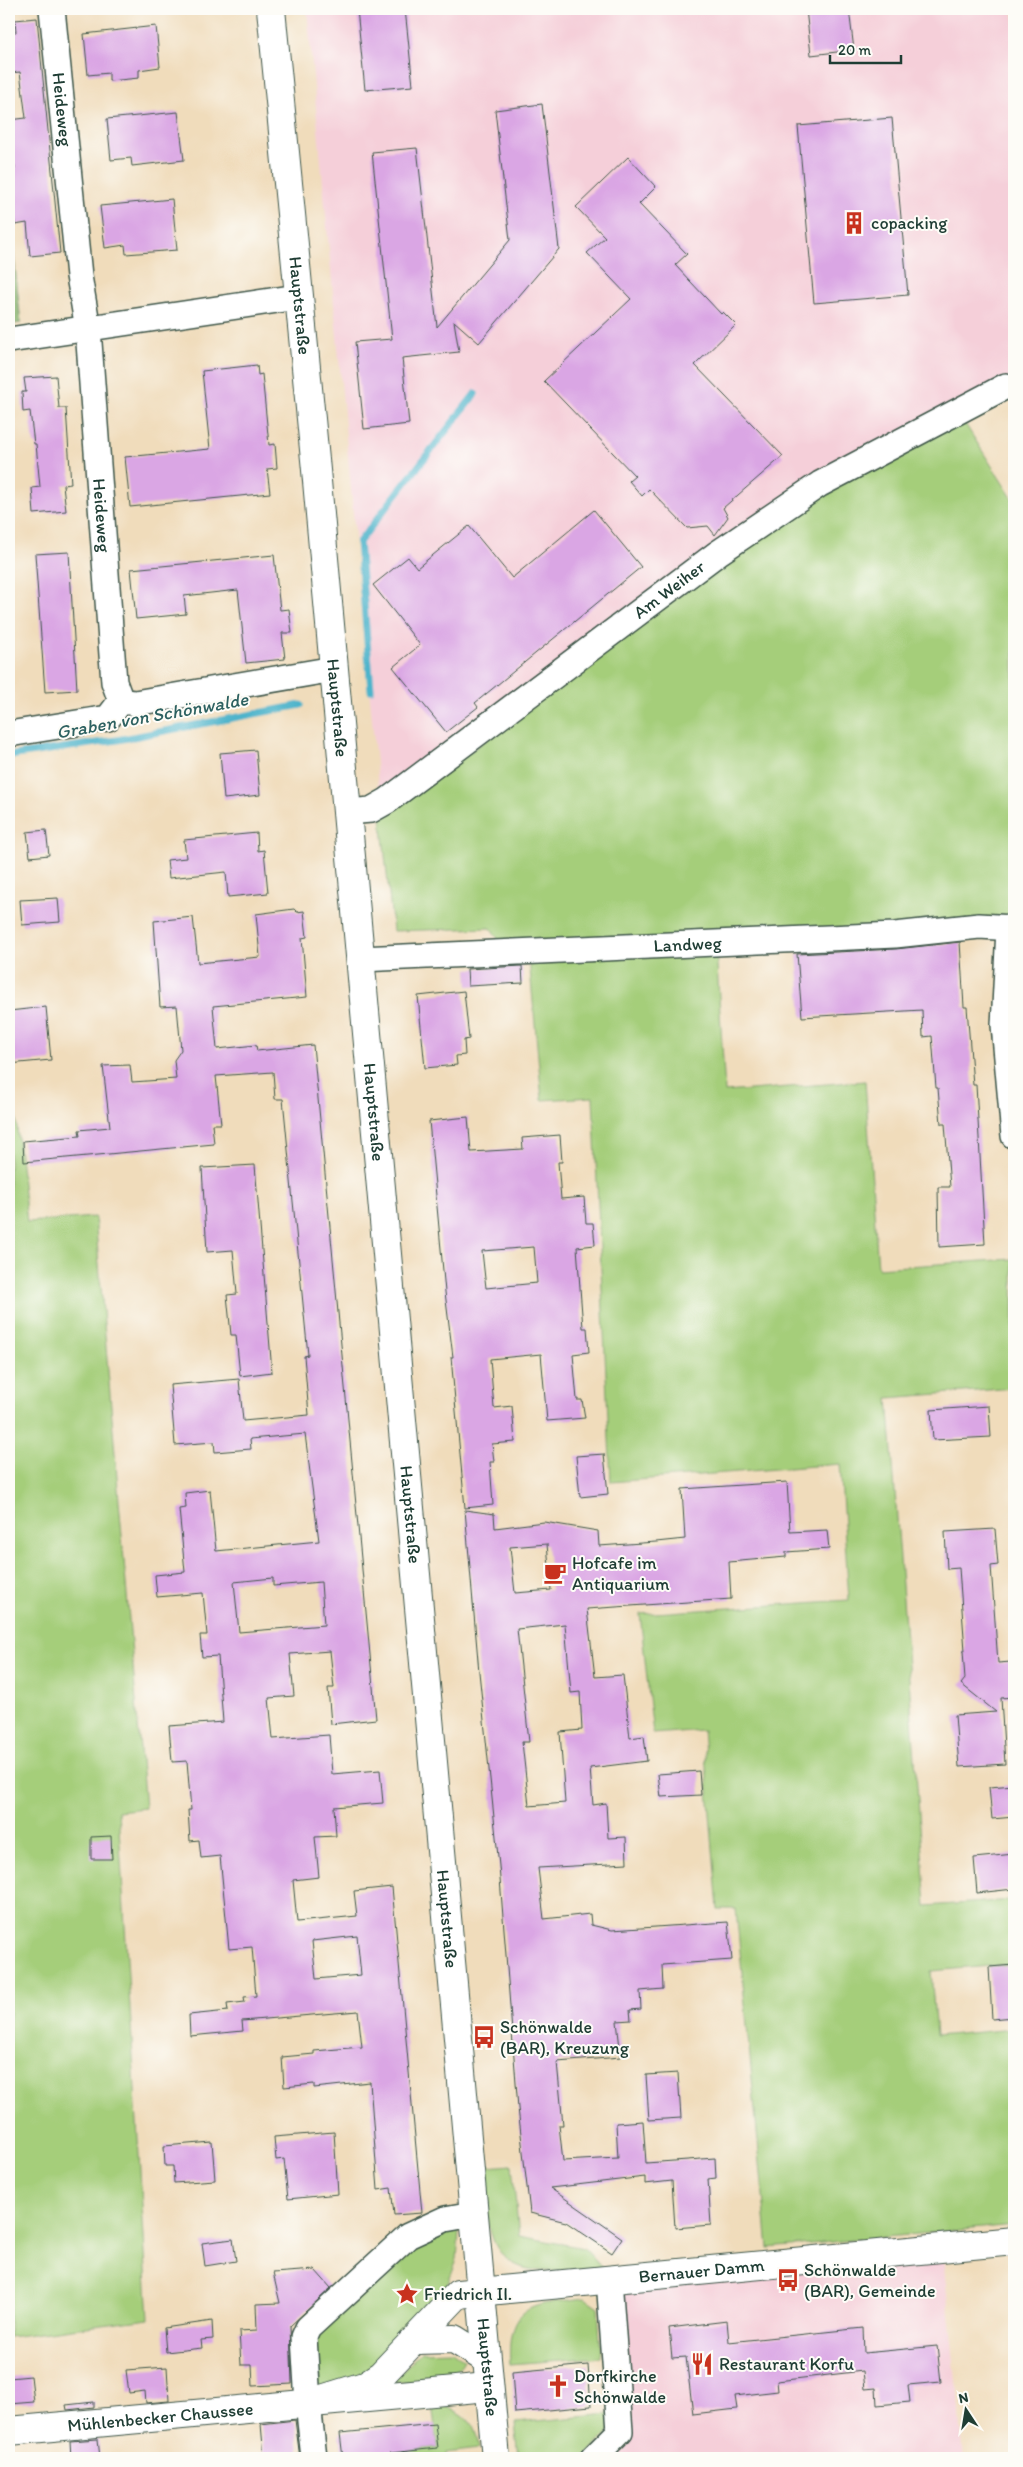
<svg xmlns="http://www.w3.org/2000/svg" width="1023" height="2467" font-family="Itim,sans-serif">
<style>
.built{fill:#f5cfd9}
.green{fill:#a5ce7a;stroke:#628657}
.forest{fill:#84b16a;stroke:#52774f}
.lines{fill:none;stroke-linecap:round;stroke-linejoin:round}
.stream{stroke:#4db4cb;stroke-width:7}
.building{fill:#daa6e4;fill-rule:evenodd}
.minor-casing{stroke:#3e5548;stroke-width:28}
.secondary-casing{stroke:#3e5548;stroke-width:30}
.minor{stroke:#fff;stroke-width:25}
.secondary{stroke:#fff;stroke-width:28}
.labels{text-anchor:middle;stroke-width:4;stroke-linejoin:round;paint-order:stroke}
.street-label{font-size:18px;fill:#1f3d34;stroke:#fdfcf7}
.poi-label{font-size:18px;fill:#1f3d34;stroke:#fdfcf7;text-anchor:start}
.water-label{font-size:19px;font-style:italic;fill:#2d6161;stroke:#fdfcf7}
</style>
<rect width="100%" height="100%" fill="#fdfcf7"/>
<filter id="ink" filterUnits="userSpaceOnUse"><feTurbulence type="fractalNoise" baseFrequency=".02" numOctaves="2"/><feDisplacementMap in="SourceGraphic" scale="10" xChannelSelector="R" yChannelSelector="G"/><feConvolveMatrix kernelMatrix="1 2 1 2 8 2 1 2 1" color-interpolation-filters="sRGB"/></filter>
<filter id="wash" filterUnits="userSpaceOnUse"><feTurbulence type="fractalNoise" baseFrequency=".0096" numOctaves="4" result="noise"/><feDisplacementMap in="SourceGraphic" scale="20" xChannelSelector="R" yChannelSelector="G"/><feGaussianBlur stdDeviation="1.12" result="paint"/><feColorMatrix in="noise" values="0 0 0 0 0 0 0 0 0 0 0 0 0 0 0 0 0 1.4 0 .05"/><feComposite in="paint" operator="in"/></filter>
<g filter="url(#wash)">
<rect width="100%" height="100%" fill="#f0dcbb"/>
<g class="built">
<path d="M307 9H1011L1014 18V391L918 442 381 818Z"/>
<path d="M943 2255 964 2458H596L621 2432 613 2287Z"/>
</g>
<g class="green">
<path d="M962 419 1014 501V928L503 947 491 928 393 931 381 818 797 508Z"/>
<path d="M716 949 725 1092 865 1081 878 1268 1013 1259 1014 1388 888 1398 926 1906 1014 1900V1964L931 1971 936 2036 1014 2029V2225L768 2248 736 1909H718L703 1730 653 1734 640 1614 849 1600 840 1464 611 1482 593 1097 542 1100 529 958Z"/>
<path d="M12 1080 27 1222 95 1217 145 1808 118 1811 149 2319 9 2337V1081Z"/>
<path d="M512 2165 519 2236 584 2248 602 2268C552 2271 495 2285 488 2217 486 2201 487 2183 487 2167Z"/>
<path d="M449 2226 459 2231 457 2260 445 2291 377 2371 318 2391 315 2327 407 2240Z"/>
<path d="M585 2298 598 2307 601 2357 510 2364C506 2302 534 2305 585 2298Z"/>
<path d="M452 2351 464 2360C451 2386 416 2381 391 2382L421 2352Z"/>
<path d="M432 2405C461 2409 475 2418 479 2448L446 2452V2458H390V2453L438 2448Z"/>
<path d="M610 2414 611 2430 584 2458H519L515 2423Z"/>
</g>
<path class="forest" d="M9 209 21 323 9 325Z"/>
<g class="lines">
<g class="stream">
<path d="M371 690 359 542 475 394"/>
<path d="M9 756 117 740 301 705"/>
</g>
</g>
<g id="blocks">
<g class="building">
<path d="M357 9H405L413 86 365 90Z"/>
<path d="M806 9H849L854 50 811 55Z"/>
<path d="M37 18 60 253 30 256 27 223 15 225 10 169H15L10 120 26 118 20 72 10 73 9 32H16L15 20Z"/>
<path d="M156 26 160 67 139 70V78L109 81V73L88 75 84 34Z"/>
<path d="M542 104 559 249 479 343 454 321 459 352 402 358 409 424 364 429 355 342 392 339 372 152 417 148 437 327 510 240 495 110Z"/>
<path d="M178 112 184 160 132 166 131 158 111 160 107 119Z"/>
<path d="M892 118 908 295 814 303 798 126Z"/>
<path d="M628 157 656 187 639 204 687 254 675 265 721 314 723 312 736 325 695 365 783 456 723 508 728 517 715 535 708 526 687 528 649 489 642 496 629 481 635 476 544 381 631 299 587 253 605 237 576 207Z"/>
<path d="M172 199 177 250 126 254 125 245 105 248 100 206Z"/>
<path d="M257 365 258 375 262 374 269 445 275 444 277 468 267 469 270 493 130 507 125 457 210 449 202 371Z"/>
<path d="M56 376 59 408H66L71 484 63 485 66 511 34 514 32 488 40 487 36 444H34L30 411 23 412 22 392H26L24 378Z"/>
<path d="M594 510 641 567 475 703 478 707 446 732 393 667 420 645 373 585 408 557 417 568 469 526 512 578Z"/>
<path d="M69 552 77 690 45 692 35 554Z"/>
<path d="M274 555 280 610 289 609 292 633H282L285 659 246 663 238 590 184 596 186 614 136 619 131 569Z"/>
<path d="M256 750 260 795 224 799 220 753Z"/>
<path d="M46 830 49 855 30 857 27 832Z"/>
<path d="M257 833 258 851 264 850 268 893 228 897 226 872 169 878 167 860 186 858 184 840Z"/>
<path d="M58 898 60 922 22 925 20 900Z"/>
<path d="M294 909 297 912 304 911 307 937 302 938 307 997 213 1006 217 1049 256 1045 257 1051 313 1045 376 1719 331 1724 328 1688H334L330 1651 290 1654 294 1696 269 1698 273 1739 329 1735 332 1774 380 1770 383 1803 334 1807 336 1836 315 1837 319 1877 293 1880 297 1922 357 1916 354 1891 392 1887 422 2213 394 2215 391 2188 378 2190 370 2082 314 2088V2084L284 2087 282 2057 314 2054V2051L362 2047 358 2011 242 2021 243 2031 190 2036 189 2015 228 2011 227 2004 245 2002 244 1997 256 1996 252 1947 229 1949 220 1856 201 1858 199 1840 190 1841 188 1810H191L187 1761 172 1762 169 1726 223 1722 218 1656 202 1657 200 1635H207L203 1593 157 1597 155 1575 185 1572 179 1509 186 1508 185 1493 210 1490 216 1551 319 1541 305 1434 250 1439 251 1449 215 1452 214 1442 175 1445 170 1385 239 1379 243 1421 309 1415 304 1356 308 1355 283 1099H275L273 1072 216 1076 221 1124H212L214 1144 24 1162 23 1141 80 1136 79 1130 110 1127 103 1066 130 1065 132 1082 176 1079 174 1060 181 1050 177 1006 160 1007 154 921 193 917 198 963 260 957 256 914ZM273 1578V1586L321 1582 324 1625 239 1632 234 1582ZM357 1936 361 1975 316 1979 312 1941Z"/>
<path d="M960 942 964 1007H967L973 1085H976L985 1244 939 1247 938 1187H950L945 1124H941L938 1088H936L932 1036 923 1037 922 1010 802 1017 797 954 896 949Z"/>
<path d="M522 966 523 983 468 986 467 969Z"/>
<path d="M464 991 469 1039 464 1040 465 1055 456 1056 457 1065 425 1068 418 996Z"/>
<path d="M46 1007 51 1060 9 1064V1011Z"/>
<path d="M468 1117 471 1152 523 1149 522 1138 560 1135 562 1162H558L561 1199 584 1197 586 1223H593L595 1245 577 1247 583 1328H587L589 1352 573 1354 577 1400H582L585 1418 547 1421 541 1354 490 1359 494 1408 512 1406 515 1442 492 1444 494 1462H490L493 1505 465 1508 451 1357H453L445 1292 429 1121ZM534 1247 537 1283 486 1288 482 1251Z"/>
<path d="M255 1165 272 1372 240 1376 236 1335H231L227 1295 237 1294 233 1250 207 1252 202 1168Z"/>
<path d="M989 1406 991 1437 933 1440 931 1410Z"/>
<path d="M604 1454 608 1494 580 1497 576 1456Z"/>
<path d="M787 1482 790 1532 827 1530 829 1549 786 1552V1557L729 1562 731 1599 587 1609 595 1677 623 1675 630 1738 644 1736 647 1761 590 1768 593 1805 606 1803 608 1838 626 1837 627 1863 538 1868 544 1919 590 1914 591 1925 612 1930 728 1922 732 1960 662 1965 663 1989 640 1991 641 2009 630 2010 631 2020 617 2021 621 2057 557 2062 563 2125H559L563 2161 618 2158 616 2123 643 2121 646 2163 715 2158 716 2178 708 2179 711 2225 675 2228 672 2181 645 2184V2177L550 2188 622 2238 612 2253 566 2222 530 2213 518 2108 499 1866 479 1672 465 1510 494 1514 495 1528 544 1522 598 1531 599 1546 656 1542 685 1539 682 1489ZM547 1544 551 1590 515 1593 510 1547ZM565 1624 571 1693 580 1692 582 1730 560 1732 565 1803 529 1806 522 1742H529L517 1629Z"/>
<path d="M995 1529 998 1565 991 1566 998 1663 1011 1662 1014 1697 1001 1698 1005 1764 959 1767 955 1715 996 1712 961 1684 965 1679 963 1651H965L959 1568 947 1569 945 1532Z"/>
<path d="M699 1771 701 1795 661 1797 658 1774Z"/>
<path d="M1014 1785V1817L992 1819 989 1787Z"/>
<path d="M111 1836 112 1859H91V1837Z"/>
<path d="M1014 1854V1889L977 1893 974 1858Z"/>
<path d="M1014 1965V2017L992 2019 989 1967Z"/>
<path d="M678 2073 681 2118 649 2120 646 2075Z"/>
<path d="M334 2132 338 2194 288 2199 284 2159 276 2160 274 2137Z"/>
<path d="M212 2142 215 2180 174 2183 173 2166H165L164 2146Z"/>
<path d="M233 2239 236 2261 205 2266 202 2243Z"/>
<path d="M315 2270 331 2288 290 2326 292 2384 253 2386 252 2365H241L239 2331 257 2330 256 2304 280 2303 273 2273Z"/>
<path d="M212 2321 213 2339 201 2340 202 2348 166 2352 164 2328Z"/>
<path d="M727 2321 729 2342 863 2328 864 2353 937 2346 941 2382 908 2385 910 2402 877 2405 876 2388 865 2389 863 2371 777 2381 778 2391 735 2396 737 2409 693 2414 686 2357 672 2358 669 2328Z"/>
<path d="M588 2365 591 2406 515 2413 512 2372Z"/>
<path d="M167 2367 169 2401 146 2403 145 2391 129 2393 126 2370Z"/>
<path d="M31 2376 34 2402 9 2404V2378Z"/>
<path d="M94 2402V2407L67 2410 66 2405Z"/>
<path d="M295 2420 300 2458H264L261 2424Z"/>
<path d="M435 2424 438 2448 390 2453V2458H343L340 2433Z"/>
<path d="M98 2439 100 2458H71L70 2441Z"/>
</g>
</g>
</g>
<g filter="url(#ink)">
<use href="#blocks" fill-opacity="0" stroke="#3e5548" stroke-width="1"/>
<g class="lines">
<defs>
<g id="minor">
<path id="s1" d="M52 9 79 276 88 329 114 682 121 701 135 703 334 669"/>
<path d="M9 340 298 297"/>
<path d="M9 734 108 718 121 701"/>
<path id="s2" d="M347 812 371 810 387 801 718 553 820 484 1006 386"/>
<path d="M1009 929 1004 1025 1014 1136"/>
<path id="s3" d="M360 959 895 935 979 926 1014 928"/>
<path d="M314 2458 308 2403 304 2337 308 2328 408 2236 445 2219 473 2214"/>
<path d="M593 2458 620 2431 609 2279"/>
</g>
<g id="secondary">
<path id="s4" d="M271 9 316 470 496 2458"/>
<path d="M415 2340 454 2339 486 2359"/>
<path id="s5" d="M312 2402 364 2386 381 2375 458 2294 1014 2241"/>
<path id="s6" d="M9 2431 488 2387"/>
</g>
</defs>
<use href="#minor" class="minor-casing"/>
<use href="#secondary" class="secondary-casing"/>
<use href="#minor" class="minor"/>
<use href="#secondary" class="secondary"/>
</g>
</g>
<defs>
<symbol id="building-bare" viewBox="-9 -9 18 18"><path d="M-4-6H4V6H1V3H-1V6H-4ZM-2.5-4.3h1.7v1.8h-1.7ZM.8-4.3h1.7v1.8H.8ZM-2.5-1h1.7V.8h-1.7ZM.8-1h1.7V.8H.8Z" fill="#c8321e" stroke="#fdfcf7" stroke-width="2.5" paint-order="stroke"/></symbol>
<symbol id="cafe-bare" viewBox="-9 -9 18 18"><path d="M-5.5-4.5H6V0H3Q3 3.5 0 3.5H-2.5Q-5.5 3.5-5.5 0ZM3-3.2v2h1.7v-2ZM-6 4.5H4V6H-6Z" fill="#c8321e" stroke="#fdfcf7" stroke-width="2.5" paint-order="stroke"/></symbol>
<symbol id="bus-bare" viewBox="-9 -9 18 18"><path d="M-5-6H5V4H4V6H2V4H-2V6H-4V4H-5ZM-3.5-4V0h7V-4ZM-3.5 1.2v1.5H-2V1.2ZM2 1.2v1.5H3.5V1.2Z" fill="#c8321e" stroke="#fdfcf7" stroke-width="2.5" paint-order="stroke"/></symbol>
<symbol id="sight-bare" viewBox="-9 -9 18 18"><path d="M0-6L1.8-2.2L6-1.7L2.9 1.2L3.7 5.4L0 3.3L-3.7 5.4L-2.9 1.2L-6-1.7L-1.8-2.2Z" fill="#c8321e" stroke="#fdfcf7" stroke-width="2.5" paint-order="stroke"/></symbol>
<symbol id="restaurant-bare" viewBox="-9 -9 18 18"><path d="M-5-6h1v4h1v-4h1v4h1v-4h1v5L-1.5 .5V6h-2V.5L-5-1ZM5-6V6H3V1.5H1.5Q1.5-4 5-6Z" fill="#c8321e" stroke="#fdfcf7" stroke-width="2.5" paint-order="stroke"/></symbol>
<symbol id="church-bare" viewBox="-9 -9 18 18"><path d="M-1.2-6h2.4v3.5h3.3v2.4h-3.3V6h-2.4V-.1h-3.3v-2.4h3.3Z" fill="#c8321e" stroke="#fdfcf7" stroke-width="2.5" paint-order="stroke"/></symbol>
</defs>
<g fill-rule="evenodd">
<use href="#building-bare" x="838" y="207" width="32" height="32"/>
<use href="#cafe-bare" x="539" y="1557" width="32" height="32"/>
<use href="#bus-bare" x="468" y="2021" width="32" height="32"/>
<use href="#bus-bare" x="772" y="2264" width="32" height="32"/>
<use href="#sight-bare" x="391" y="2278" width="32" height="32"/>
<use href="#restaurant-bare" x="686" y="2348" width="32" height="32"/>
<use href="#church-bare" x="542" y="2370" width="32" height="32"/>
</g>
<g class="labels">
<g class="street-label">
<text dy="6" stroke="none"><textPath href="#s1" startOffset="101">Heideweg</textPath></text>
<text dy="6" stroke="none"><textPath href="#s4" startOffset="298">Hauptstraße</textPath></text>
<text dy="6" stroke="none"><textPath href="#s1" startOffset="509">Heideweg</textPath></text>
<text dy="6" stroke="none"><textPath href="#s2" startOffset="395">Am Weiher</textPath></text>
<text dy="6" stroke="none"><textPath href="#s4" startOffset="702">Hauptstraße</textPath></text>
<text dy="6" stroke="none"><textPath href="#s3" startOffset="328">Landweg</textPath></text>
<text dy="6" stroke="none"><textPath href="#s4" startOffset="1108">Hauptstraße</textPath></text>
<text dy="6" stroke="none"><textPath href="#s4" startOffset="1512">Hauptstraße</textPath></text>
<text dy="6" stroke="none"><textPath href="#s4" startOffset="1918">Hauptstraße</textPath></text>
<text dy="6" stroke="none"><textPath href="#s5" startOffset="431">Bernauer Damm</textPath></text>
<text dy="6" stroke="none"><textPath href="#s4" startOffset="2368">Hauptstraße</textPath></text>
<text dy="6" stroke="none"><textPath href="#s6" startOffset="152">Mühlenbecker Chaussee</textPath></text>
</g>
<g class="poi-label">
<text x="871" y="229">copacking</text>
<text x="572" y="1569">Hofcafe im<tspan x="572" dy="21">Antiquarium</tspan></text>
<text x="500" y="2033">Schönwalde<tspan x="500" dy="21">(BAR), Kreuzung</tspan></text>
<text x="804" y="2276">Schönwalde<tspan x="804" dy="21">(BAR), Gemeinde</tspan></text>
<text x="424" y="2300">Friedrich II.</text>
<text x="719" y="2370">Restaurant Korfu</text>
<text x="574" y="2382">Dorfkirche<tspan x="574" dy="21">Schönwalde</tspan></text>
</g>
<g class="water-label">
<text transform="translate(152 715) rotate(-10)" y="7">Graben von Schönwalde</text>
</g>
</g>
<rect width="1023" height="2467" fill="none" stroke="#fdfcf7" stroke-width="30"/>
<g transform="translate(966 2410) rotate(348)" stroke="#fdfcf7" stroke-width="4" paint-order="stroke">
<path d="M0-4L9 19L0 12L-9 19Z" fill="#1f3d34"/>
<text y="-8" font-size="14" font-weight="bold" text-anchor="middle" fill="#1f3d34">N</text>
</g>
<path d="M830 55v8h71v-8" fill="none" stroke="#1f3d34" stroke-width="2.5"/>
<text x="838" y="55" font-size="15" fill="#1f3d34" stroke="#fdfcf7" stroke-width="4" paint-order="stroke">20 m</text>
</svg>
